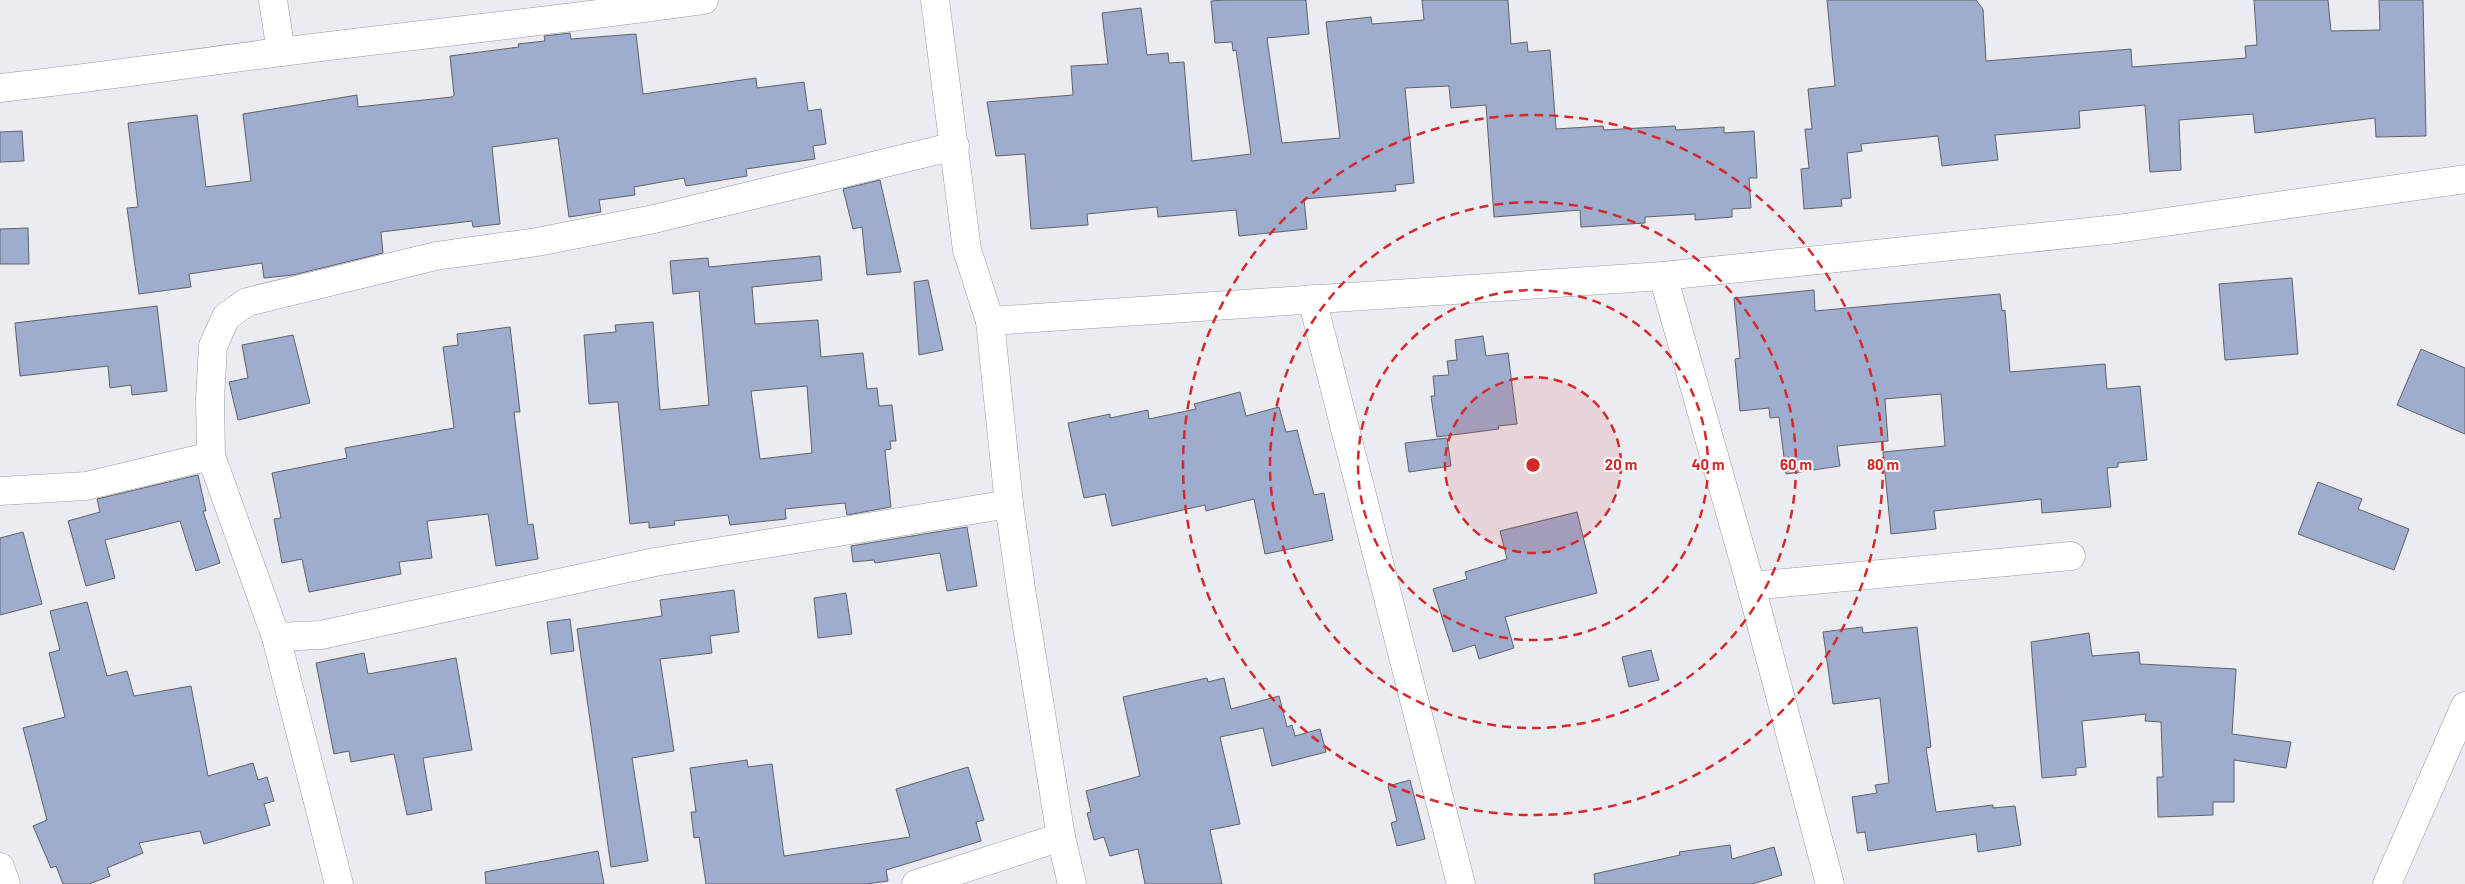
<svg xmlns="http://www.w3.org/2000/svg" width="2465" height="884" font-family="Barlow,sans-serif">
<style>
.building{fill:#9eacce;stroke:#606266;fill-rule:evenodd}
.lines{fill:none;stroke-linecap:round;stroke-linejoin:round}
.minor-casing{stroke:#999a9f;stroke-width:29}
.minor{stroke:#fff;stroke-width:28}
.ring{fill:none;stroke:#d62828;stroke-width:2.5;stroke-dasharray:9 6}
.centre{fill:#d62828;stroke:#fff;stroke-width:2.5}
.ring-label{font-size:15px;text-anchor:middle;font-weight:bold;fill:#d62828;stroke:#fff;stroke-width:4;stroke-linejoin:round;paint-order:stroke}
</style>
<rect width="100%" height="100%" fill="#eaecf1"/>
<g class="building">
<path d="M1225 0H1306L1309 34 1267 38 1282 143 1340 138 1326 22 1371 17 1372 24 1424 20 1422 0H1508L1511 44 1527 42 1528 52 1550 50 1556 129 1603 126 1604 130 1675 126 1676 130 1724 127V133L1754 131 1757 178H1749L1751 208 1732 209V217L1695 220V214L1645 217V223L1581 227 1580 210 1494 217 1486 105 1451 108 1449 86 1405 88 1414 183 1395 185 1396 191 1304 199 1307 229 1239 236 1236 210 1158 217 1157 207 1087 214 1088 225 1031 229 1025 154 996 156 987 102 1073 95 1071 66 1108 64 1102 13 1141 8 1147 55 1168 53 1169 63 1184 62 1192 161 1251 154 1236 50 1233 51 1232 42 1215 43 1211 1Z"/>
<path d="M1827 0H1976L1983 9 1986 61 2131 49 2132 67 2246 58 2245 46 2257 45 2254 0H2328L2331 31 2380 30 2379 0H2423L2426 136 2376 137 2375 118 2255 133 2253 114 2179 120 2181 170 2150 172 2145 105 2079 111 2080 128 1995 135 1998 160 1942 166 1938 136 1861 144 1862 151 1847 153 1851 198 1841 199 1842 206 1804 209 1801 169 1809 168 1805 129H1812L1808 89 1835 86Z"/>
<path d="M570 33 571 39 636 34 643 94 756 78 757 88 804 82 808 111 821 109 826 144 813 146 815 159 746 169 747 176 686 186 684 178 634 187 635 195 599 200 601 212 569 217 558 138 492 147 500 224 473 227 472 221 381 232 383 253 293 275 264 278 262 263 189 274 191 287 139 294 127 208 138 207 128 123 197 115 206 187 251 181 243 114 357 95 358 107 452 97 454 95 450 56 519 47 518 44 545 41 544 36Z"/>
<path d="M22 131 24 161 0 162V132Z"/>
<path d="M880 180 901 272 867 275 862 227 853 229 843 189Z"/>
<path d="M28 228 29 264H0V229Z"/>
<path d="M820 256 822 280 752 287 755 324 818 320 821 357 863 353 867 389 877 388 879 406 892 405 896 441H890L891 449 885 450 891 507 847 515 845 503 785 509 786 519 730 525 728 515 674 521 675 525 649 528V522L630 524 618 402 589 404 584 335 616 332 615 325 653 322 660 410 709 405 699 291 673 294 670 261 708 258 709 267ZM807 386 812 453 760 459 751 391Z"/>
<path d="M2292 278 2298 354 2225 360 2219 284Z"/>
<path d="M928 280 943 350 919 355 914 282Z"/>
<path d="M1814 290 1815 311 2000 294 2002 311 2005 310 2010 372 2105 364 2107 389 2140 386 2147 460 2118 463V467L2107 468 2111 507 2042 513 2041 499 1934 511 1936 529 1891 534 1883 452 1945 446 1941 394 1885 399 1888 441 1837 446 1840 466 1786 474 1779 417 1770 418 1769 408 1740 411 1735 359 1740 358 1734 298Z"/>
<path d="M157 306 167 391 132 395 131 385 110 388 108 366 20 376 15 323Z"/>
<path d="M510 327 520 412H514L528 525 533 524 538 559 496 566 488 514 427 521 432 558 399 562 401 574 309 592 302 559 282 563 274 519 281 518 272 473 347 458 345 448 454 428 443 347 458 345 457 334Z"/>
<path d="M293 335 310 403 238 420 229 382 248 378 242 345Z"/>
<path d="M1483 336 1486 356 1508 353 1517 424 1498 426 1499 429 1437 437 1431 396H1435L1433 376 1449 375 1447 361 1457 360 1455 340Z"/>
<path d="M2421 349 2465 368V434L2397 405Z"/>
<path d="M1240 392 1246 416 1279 407 1286 432 1297 430 1314 495 1324 493 1333 540 1265 554 1254 499 1206 511 1205 505 1112 526 1105 494 1084 498 1068 423 1110 414V418L1148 410 1149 419 1196 409 1194 404Z"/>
<path d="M1447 438 1451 466 1409 472 1405 443Z"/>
<path d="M198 475 206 511H203L220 563 196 571 180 521 105 540 115 578 86 586 68 521 100 512 97 499Z"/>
<path d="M2318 482 2362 499 2358 509 2409 529 2394 570 2298 534Z"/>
<path d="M1577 512 1597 593 1505 617 1514 648 1479 659 1475 645 1453 652 1433 589 1467 579 1465 572 1507 559 1500 531Z"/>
<path d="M967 527 977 586 947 591 940 553 875 563 874 560 853 562 851 546Z"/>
<path d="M23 532 42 604 0 615V538Z"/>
<path d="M734 590 739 632 710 636 712 653 660 659 674 751 632 758 648 861 611 867 577 629 662 616 660 600Z"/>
<path d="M846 593 852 634 818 638 814 598Z"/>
<path d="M87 602 107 676 127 671 134 696 191 686 208 776 253 763 258 780 267 777 274 801 264 804 270 825 204 844 200 831 139 843 143 853 107 868 110 876 89 884H63L56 866 51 868 33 826 47 820 23 728 65 717 49 653 60 650 50 611Z"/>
<path d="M570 619 574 651 551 654 547 622Z"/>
<path d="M1862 627 1863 633 1917 627 1931 747 1926 748 1936 812 1993 805V808L2015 806 2021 845 1978 852 1976 834 1868 851 1865 832 1857 833 1852 797 1877 793 1875 785 1889 783 1880 698 1833 704 1823 632Z"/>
<path d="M2089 633 2092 656 2139 652 2140 664 2236 669 2232 734 2291 742 2286 768 2234 760V802H2213V815L2158 817 2157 777H2163L2161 722 2145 721 2146 714 2082 721 2086 767 2076 768V775L2042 778 2031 642Z"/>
<path d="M1651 650 1659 680 1629 687 1622 657Z"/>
<path d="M364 653 368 674 456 658 472 750 423 758 432 810 407 815 394 754 351 762 349 751 334 754 316 663Z"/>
<path d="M1207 678 1208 682 1224 678 1231 709 1279 696 1287 727 1292 725 1295 736 1320 729 1326 752 1272 766 1263 728 1220 737 1240 824 1210 830 1222 884H1145L1138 849 1110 856 1104 837 1094 840 1087 813 1091 812 1086 791 1140 776 1123 697Z"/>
<path d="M747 760 748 767 772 764 784 856 910 837 896 789 968 767 984 820 976 822 981 841 886 870 888 881 866 884H706L699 837 694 838 691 812H696L690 768Z"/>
<path d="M1410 780 1425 839 1397 846 1391 823 1397 821 1388 786Z"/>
<path d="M1730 845 1732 859 1774 847 1782 875 1752 884H1595L1594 874 1680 855 1679 852Z"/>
<path d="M598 851 604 884H486L485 872Z"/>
</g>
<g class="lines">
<defs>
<g id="minor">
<path d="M273 0 281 52"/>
<path d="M935 0 967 250 990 321 1009 504 1021 589 1061 837 1072 884"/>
<path d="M0 88C94 78 187 64 281 52 421 34 563 20 704 0"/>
<path d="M1663 276 1751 586 1830 884"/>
<path d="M1312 299 1461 884"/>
<path d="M990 321 1663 276 2117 229 2465 179"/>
<path d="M0 491 86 486 211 456"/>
<path d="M1751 586 2071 556"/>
<path d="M276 637 321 635 655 562 1009 504"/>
<path d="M0 867 6 884"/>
<path d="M339 884 276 637 211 456 210 399 213 346 226 317 247 302 436 256 537 242 654 219 955 146"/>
<path d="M916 884 1061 837"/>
<path d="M2387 884 2465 706"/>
</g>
</defs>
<use href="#minor" class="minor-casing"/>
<use href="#minor" class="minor"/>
</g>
<circle cx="1533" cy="465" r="88" fill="#d62828" fill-opacity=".12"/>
<g class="ring">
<circle cx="1533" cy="465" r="88"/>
<circle cx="1533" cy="465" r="175"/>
<circle cx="1533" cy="465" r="263"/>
<circle cx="1533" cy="465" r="350"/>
</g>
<circle cx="1533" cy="465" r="8" class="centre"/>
<g class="ring-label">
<text x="1621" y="470">20 m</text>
<text x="1708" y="470">40 m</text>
<text x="1796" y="470">60 m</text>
<text x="1883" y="470">80 m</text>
</g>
</svg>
